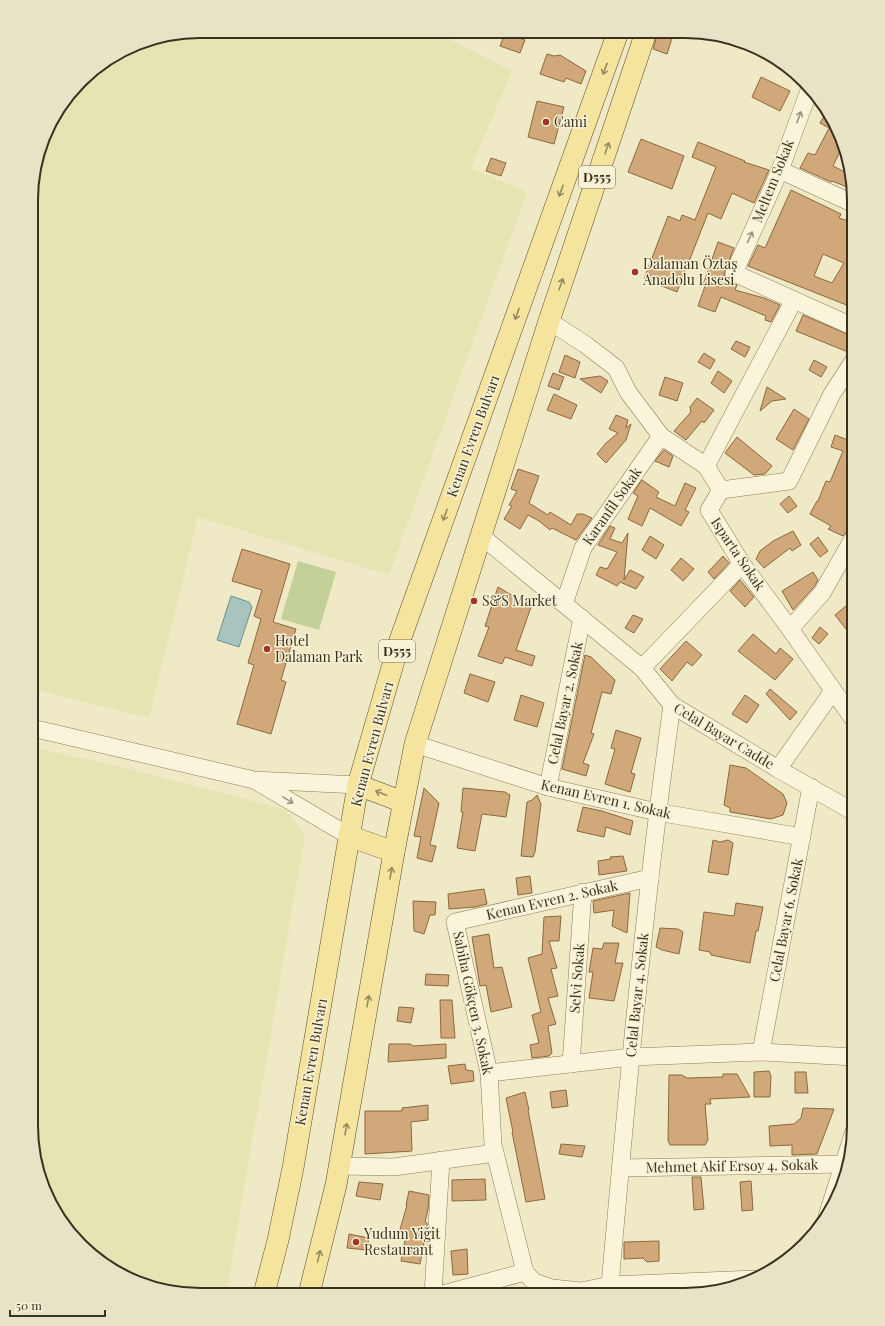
<svg xmlns="http://www.w3.org/2000/svg" width="885" height="1326" font-family="'Playfair Display',serif">
<style>
.farmland{fill:#e7e4b3}
.green{fill:#c3d099}
.water{fill:#a7c4bf;stroke:#6d938e}
.building{fill:#d0a87a;stroke:#8d673f;fill-rule:evenodd}
.lines{fill:none;stroke-linecap:round;stroke-linejoin:round}
.minor-casing{stroke:#8d7b5a;stroke-width:18}
.major-casing{stroke:#5b482e;stroke-width:22}
.minor{stroke:#faf5da;stroke-width:17}
.major{stroke:#f5e49d;stroke-width:21}
.oneway{stroke:#988a5e}
.oneway2{stroke:#9b937c}
.poi-dot{fill:#9f3527;stroke:#f7f2d6;stroke-width:1.5}
.labels{text-anchor:middle;stroke-width:3;stroke-linejoin:round;paint-order:stroke}
.shield{fill:#f7f2d6;stroke:#746b56;stroke-width:1}
.shield-label{font-size:13px;font-weight:bold;fill:#3c311f}
.poi-label{font-size:14px;fill:#3c311f;stroke:#f7f2d6;text-anchor:start}
.street-label{font-size:14px;fill:#3c311f;stroke:#f7f2d6}
.rim{fill:none;stroke:#3c311f;stroke-width:2}
</style>
<rect width="100%" height="100%" fill="#f0e9c6"/>
<g class="farmland">
<path d="M200 31 435 32 512 71 471 168 527 192 389 575 198 517 149 718 32 689V178L54 116 89 73 145 40Z"/>
<path d="M32 747 138 771 286 810 305 835 226 1294H178L135 1282 97 1260 66 1229 44 1191 31 1126Z"/>
</g>
<path class="green" d="M298 561 336 572 319 630 281 619Z"/>
<path class="water" d="M231 596 249 602 252 607 239 647 217 640Z"/>
<g class="building">
<path d="M658 32H674L667 54 653 49Z"/>
<path d="M505 33 525 40 520 53 500 46Z"/>
<path d="M547 54 554 56 560 55 586 71 581 84 566 78 564 82 540 74Z"/>
<path d="M761 77 790 91 780 111 752 97Z"/>
<path d="M537 101 564 107 554 144 528 137Z"/>
<path d="M827 111 841 135 843 145 833 166 849 174 852 189 832 181 831 182 800 168 808 153 815 155 829 128 820 123Z"/>
<path d="M641 139 684 156 672 189 628 172Z"/>
<path d="M698 142 745 161 744 162 769 170 754 203 732 193 721 219 708 213 677 292 644 279 668 216 680 221 682 215 695 220 716 167 692 157Z"/>
<path d="M491 158 506 163 501 176 486 171Z"/>
<path d="M791 190 841 214 839 218 854 223V261L848 274 854 277V308L748 266 758 245 765 248ZM823 254 844 263 832 283 814 276Z"/>
<path d="M718 242 734 248 724 274 726 279 737 285 735 290 764 298 780 305 771 322 765 320 766 316 721 297 715 312 698 306 705 286 703 285Z"/>
<path d="M803 315 854 337V350L848 352 796 331Z"/>
<path d="M736 341 750 347 745 357 731 349Z"/>
<path d="M704 353 715 360 710 369 698 362Z"/>
<path d="M565 355 580 362 575 378 559 372Z"/>
<path d="M814 360 827 367 821 377 809 370Z"/>
<path d="M718 371 732 381 724 393 711 383Z"/>
<path d="M553 373 564 377 559 390 548 386Z"/>
<path d="M600 376 608 381 601 393 580 379Z"/>
<path d="M665 377 683 383 677 401 659 395Z"/>
<path d="M767 387 786 399 772 401 760 411Z"/>
<path d="M554 394 577 405 571 419 547 410Z"/>
<path d="M697 398 714 410 704 423 702 421 686 440 674 431 691 412 690 407Z"/>
<path d="M794 409 809 419 793 450 776 439Z"/>
<path d="M616 415 628 420 626 428 631 424 626 440 606 463 597 454 606 443 618 433 609 429Z"/>
<path d="M854 425V527L849 529 843 536 828 529 831 526 810 514 817 501H818L826 481 830 482 843 451 831 447 835 435 848 440Z"/>
<path d="M737 437 772 466 765 474 754 475 725 453Z"/>
<path d="M664 450 673 456 669 467 655 461Z"/>
<path d="M518 469 539 476 529 503 548 515 550 512 571 525 577 514H583L592 518 576 540 552 528 550 530 539 521 528 515 520 529 504 519 512 506 509 505 517 491 511 489Z"/>
<path d="M642 480 659 492 656 497 675 506 685 483 696 488 685 510 689 512 681 526 650 508 642 526 628 519 638 496 633 493Z"/>
<path d="M789 496 797 506 788 513 780 504Z"/>
<path d="M610 526 615 528 610 539 622 543 628 533 624 580 630 570 644 577 636 589 620 582 617 586 596 575 600 567 607 569 617 552 598 545Z"/>
<path d="M793 531 801 545 792 551 790 548 764 568 756 559 760 551 773 541Z"/>
<path d="M650 536 664 545 656 559 642 550Z"/>
<path d="M818 537 828 551 820 557 810 544Z"/>
<path d="M242 549 290 564 273 622 296 629 281 680 286 682 271 734 237 724 254 665 248 663 261 619 254 616 262 590 232 581Z"/>
<path d="M723 556 729 563 714 579 708 572Z"/>
<path d="M681 558 694 569 683 581 671 570Z"/>
<path d="M813 572 818 580 814 587 793 610 782 591Z"/>
<path d="M740 580 754 597 745 607 730 591Z"/>
<path d="M498 587 531 607 516 650 535 656 532 666 505 657 502 664 478 656 489 627 485 626Z"/>
<path d="M846 606 854 616V639L835 615Z"/>
<path d="M633 615 643 619 634 633 625 628Z"/>
<path d="M820 627 828 634 819 644 812 638Z"/>
<path d="M753 634 776 654 780 648 793 659 775 680 738 651Z"/>
<path d="M686 641 702 655 692 666 687 662 672 681 660 669Z"/>
<path d="M585 655 591 657 615 680 611 694 602 692 591 733 594 734 583 763 589 765 586 776 562 769Z"/>
<path d="M470 674 495 682 488 702 464 693Z"/>
<path d="M770 689 797 712 790 720 766 694Z"/>
<path d="M521 695 544 703 537 727 514 720Z"/>
<path d="M745 695 759 705 747 723 732 714Z"/>
<path d="M616 730 641 738 631 773 635 774 630 792 605 784 615 749 611 748Z"/>
<path d="M730 765 746 768 783 794 787 803 783 815 771 819 730 812V808L724 805Z"/>
<path d="M424 788 439 803 430 845 436 846 432 862 417 858 421 837 414 836Z"/>
<path d="M463 788 505 792 510 795 506 817 482 814 475 851 457 848 463 812H461Z"/>
<path d="M537 795 541 804 535 852 533 857 521 856 527 802 532 800Z"/>
<path d="M583 807 602 811 633 821 630 835 606 827 604 837 577 831Z"/>
<path d="M713 840 720 842 728 840 733 843 728 875 708 872Z"/>
<path d="M623 856 627 871 599 875 598 861 611 859 610 857Z"/>
<path d="M530 876 532 893 518 895 516 878Z"/>
<path d="M484 889 487 904 475 907 449 909 448 894Z"/>
<path d="M630 893 627 933 612 926 614 910 594 913 593 901Z"/>
<path d="M413 901 436 902 435 915H430L424 934 414 931Z"/>
<path d="M736 903 763 907 758 931H756L750 963 711 955 710 952 699 950 704 912 734 916Z"/>
<path d="M561 916 559 941H549L557 968 551 969 558 996 548 998 556 1024 548 1026 552 1053 549 1056 532 1058 530 1045 539 1043 532 1015 541 1012 528 958 542 954 544 917Z"/>
<path d="M660 928 678 929 683 932 679 954 662 950 656 947Z"/>
<path d="M489 934 494 968 502 967 512 1007 491 1012 486 985 480 986 472 937Z"/>
<path d="M604 943H619L615 963H623L614 1001 589 998 593 972H589L593 948 602 949Z"/>
<path d="M426 974 449 975 448 986 425 985Z"/>
<path d="M440 1000H452L455 1038H441Z"/>
<path d="M399 1007 414 1008 411 1023 397 1021Z"/>
<path d="M389 1044H410L413 1046 446 1044V1058L388 1062Z"/>
<path d="M465 1064 466 1070 473 1071 474 1081 451 1084 448 1066Z"/>
<path d="M769 1071 771 1076 770 1097H754V1072Z"/>
<path d="M795 1072H806L808 1093H795Z"/>
<path d="M723 1074H737L750 1097 710 1099 711 1104H705L708 1140 705 1145H670L668 1141 669 1075H682L687 1078 723 1077Z"/>
<path d="M566 1090 568 1106 552 1108 550 1092Z"/>
<path d="M525 1092 529 1110H528L545 1199 526 1202 512 1132H513L506 1098Z"/>
<path d="M428 1105V1120L411 1122 412 1151 365 1154V1111H402V1108Z"/>
<path d="M803 1108 834 1109 817 1154 792 1155V1145L770 1146 769 1126 794 1124 801 1118Z"/>
<path d="M561 1144 585 1146 582 1157 559 1154Z"/>
<path d="M692 1177H701L704 1209 694 1210Z"/>
<path d="M485 1179 486 1200 452 1201V1180Z"/>
<path d="M751 1181 753 1210 742 1211 740 1182Z"/>
<path d="M359 1182 383 1184 380 1200 356 1196Z"/>
<path d="M409 1191 429 1195 428 1210 425 1222 427 1223V1227L420 1264 401 1261 406 1235 399 1233 407 1205H406Z"/>
<path d="M349 1234 369 1238 367 1250 347 1248Z"/>
<path d="M659 1241V1261L647 1262 643 1258 624 1259V1242Z"/>
<path d="M467 1249 468 1274 453 1275 451 1251Z"/>
</g>
<g class="lines">
<defs>
<g id="minor">
<path d="M810 88 780 170 734 273 854 327"/>
<path d="M780 170 854 204"/>
<path d="M549 321 586 345 616 368 628 392 661 436 706 466 721 490 709 510 742 564 790 629 854 720"/>
<path d="M706 466 794 300"/>
<path d="M721 490 789 481 832 394 854 360"/>
<path d="M480 535 642 668 672 705 778 769 854 812"/>
<path d="M564 604 583 548 661 436"/>
<path d="M790 629 822 593 854 537"/>
<path d="M642 668 742 564"/>
<path d="M32 728 254 780 358 785"/>
<path d="M415 744 548 787 657 812 802 837"/>
<path d="M778 769 833 691"/>
<path d="M256 781 349 836"/>
<path d="M548 787 582 618"/>
<path d="M761 1052 811 787"/>
<path d="M571 1064 583 892"/>
<path d="M489 1073 631 1057 761 1052 854 1057"/>
<path d="M339 1166 394 1167 495 1153"/>
<path d="M620 1168 844 1164"/>
<path d="M827 1216 854 1131"/>
<path d="M525 1272 493 1145 489 1073 455 922 650 878"/>
<path d="M610 1285C627 1091 645 898 672 705"/>
<path d="M433 1294 441 1160"/>
<path d="M443 1294 525 1272 534 1282 552 1288 581 1291 610 1285 755 1279"/>
</g>
<g id="major">
<path d="M358 785 403 802"/>
<path d="M349 836 394 852"/>
<path d="M264 1294 278 1240 293 1168 358 785 400 640 618 32"/>
<path d="M309 1294 336 1185 394 852 415 744 549 321 646 32"/>
</g>
</defs>
<use href="#minor" class="minor-casing"/>
<use href="#major" class="major-casing"/>
<use href="#minor" class="minor"/>
<use href="#major" class="major"/>
</g>
<defs><path id="oneway-shaft" d="M-6 0H5M1.5-3L5.5 0L1.5 3" fill="none" stroke-width="1.6" stroke-linecap="round" stroke-linejoin="round"/></defs>
<g class="oneway">
<use href="#oneway-shaft" transform="translate(605 69) rotate(110)"/>
<use href="#oneway-shaft" transform="translate(607 148) rotate(-71)"/>
<use href="#oneway-shaft" transform="translate(561 191) rotate(110)"/>
<use href="#oneway-shaft" transform="translate(561 284) rotate(-71)"/>
<use href="#oneway-shaft" transform="translate(517 314) rotate(110)"/>
<use href="#oneway-shaft" transform="translate(445 515) rotate(110)"/>
<use href="#oneway-shaft" transform="translate(381 793) rotate(-159)"/>
<use href="#oneway-shaft" transform="translate(391 873) rotate(-80)"/>
<use href="#oneway-shaft" transform="translate(368 1001) rotate(-80)"/>
<use href="#oneway-shaft" transform="translate(346 1129) rotate(-80)"/>
<use href="#oneway-shaft" transform="translate(319 1256) rotate(-76)"/>
</g>
<g class="oneway2">
<use href="#oneway-shaft" transform="translate(799 117) rotate(-70)"/>
<use href="#oneway-shaft" transform="translate(750 237) rotate(-66)"/>
<use href="#oneway-shaft" transform="translate(288 800) rotate(31)"/>
</g>
<g class="poi-dot">
<circle cx="546" cy="122" r="4"/>
<circle cx="635" cy="272" r="4"/>
<circle cx="474" cy="601" r="4"/>
<circle cx="267" cy="649" r="4"/>
<circle cx="356" cy="1242" r="4"/>
</g>
<g class="labels">
<g class="shield">
<rect x="579" y="166" width="36" height="22" rx="3"/>
<rect x="379" y="640" width="36" height="22" rx="3"/>
</g>
<g class="shield-label">
<text x="597" y="182">D555</text>
<text x="397" y="656">D555</text>
</g>
<g class="poi-label">
<text x="554" y="127">Cami</text>
<text x="643" y="269">Dalaman Öztaş<tspan x="643" dy="16">Anadolu Lisesi</tspan></text>
<text x="482" y="606">S&amp;S Market</text>
<text x="275" y="646">Hotel<tspan x="275" dy="16">Dalaman Park</tspan></text>
<text x="364" y="1239">Yudum Yiğit<tspan x="364" dy="16">Restaurant</tspan></text>
</g>
<g class="street-label">
<text transform="translate(773 181) rotate(-68)" y="5">Meltem Sokak</text>
<text transform="translate(473 436) rotate(-70)" y="5">Kenan Evren Bulvarı</text>
<text transform="translate(612 506) rotate(-55)" y="5">Karanfil Sokak</text>
<text transform="translate(738 554) rotate(56)" y="5">Isparta Sokak</text>
<text transform="translate(565 703) rotate(-78)" y="5">Celal Bayar 2. Sokak</text>
<text transform="translate(724 736) rotate(31)" y="5">Celal Bayar Cadde</text>
<text transform="translate(372 744) rotate(-75)" y="5">Kenan Evren Bulvarı</text>
<text transform="translate(606 799) rotate(13)" y="5">Kenan Evren 1. Sokak</text>
<text transform="translate(552 900) rotate(-13)" y="5">Kenan Evren 2. Sokak</text>
<text transform="translate(786 920) rotate(-79)" y="5">Celal Bayar 6. Sokak</text>
<text transform="translate(577 978) rotate(-86)" y="5">Selvi Sokak</text>
<text transform="translate(637 995) rotate(-84)" y="5">Celal Bayar 4. Sokak</text>
<text transform="translate(473 1003) rotate(78)" y="5">Sabiha Gökçen 3. Sokak</text>
<text transform="translate(311 1062) rotate(-80)" y="5">Kenan Evren Bulvarı</text>
<text transform="translate(732 1166) rotate(-1)" y="5">Mehmet Akif Ersoy 4. Sokak</text>
</g>
</g>
<path d="M0 0H885V1326H0ZM200 38H685A162 162 0 0 1 847 200V1126A162 162 0 0 1 685 1288H200A162 162 0 0 1 38 1126V200A162 162 0 0 1 200 38Z" fill="#e8e3c7" fill-rule="evenodd"/>
<path class="rim" d="M200 38H685A162 162 0 0 1 847 200V1126A162 162 0 0 1 685 1288H200A162 162 0 0 1 38 1126V200A162 162 0 0 1 200 38Z"/>
<path d="M10 1310v6h95v-6" fill="none" stroke="#3c311f" stroke-width="2"/>
<text x="16" y="1310" font-size="12" fill="#3c311f" stroke="#f7f2d6" stroke-width="3" paint-order="stroke">50 m</text>
</svg>
